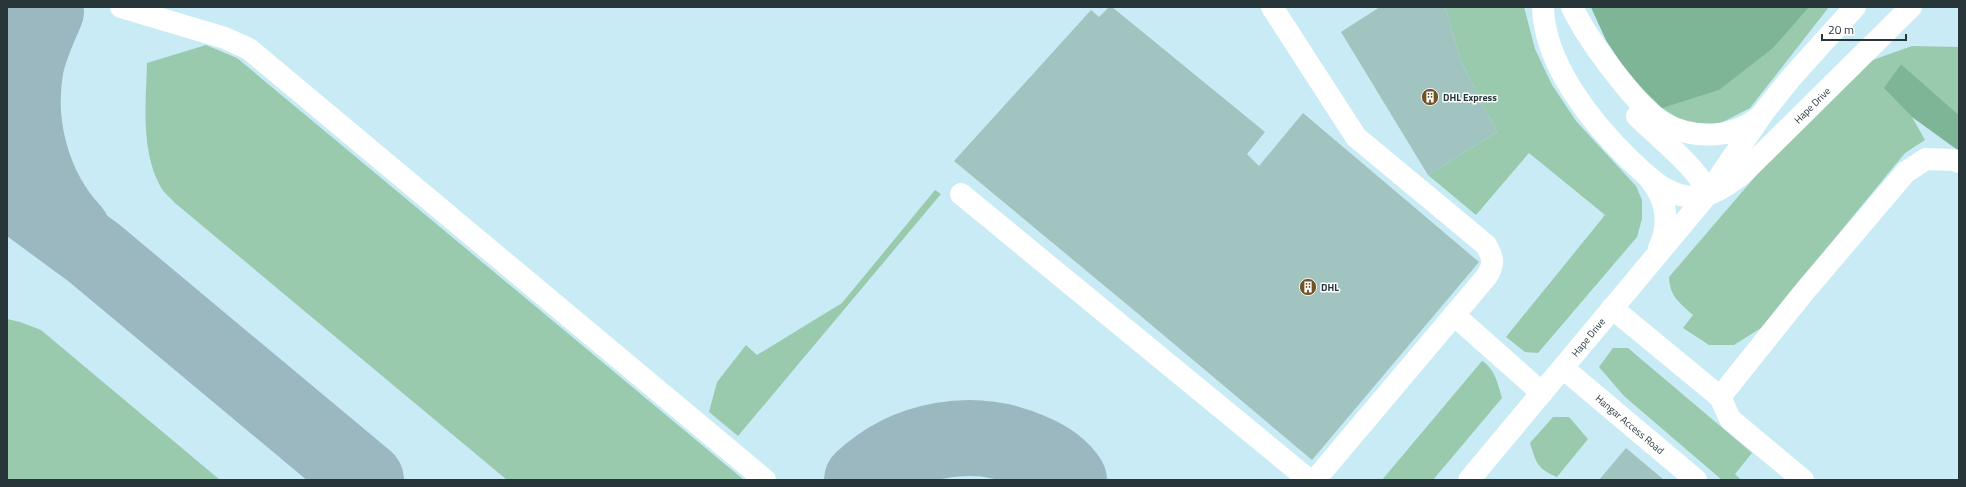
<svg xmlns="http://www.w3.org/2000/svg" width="1966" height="487" font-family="'Titillium Web',sans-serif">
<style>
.green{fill:#9acaae}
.forest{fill:#7eb596}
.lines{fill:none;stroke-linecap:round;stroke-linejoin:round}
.taxiway{stroke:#9bb8c0;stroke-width:76}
.building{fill:#a1c4c0}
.minor{stroke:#fff;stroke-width:22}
.labels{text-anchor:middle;stroke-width:3;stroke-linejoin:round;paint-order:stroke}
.poi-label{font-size:10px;font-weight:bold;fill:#28363a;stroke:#fff;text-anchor:start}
.street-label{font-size:10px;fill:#28363a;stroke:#fff}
</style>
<rect width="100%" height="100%" fill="#c8ebf5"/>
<g class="green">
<path d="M1445 7H1524L1535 49 1552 85 1576 121 1636 186 1642 200V219L1637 237 1538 353 1525 352 1506 337 1605 215 1529 153 1476 215 1428 175 1497 132 1461 61Z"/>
<path d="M1591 7H1829L1750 108 1719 124 1689 125 1662 108 1634 82 1606 40Z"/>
<path d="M206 45 237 58 744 480H507L175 203C171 198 165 194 162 189 140 152 146 103 147 63Z"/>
<path d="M1912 46 1959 47V115L1901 64 1885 88 1912 117 1925 140 1905 153 1761 328 1734 345H1709L1683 328 1693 315C1679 302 1670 297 1669 277L1828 92 1867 62Z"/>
<path d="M935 190 941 194 738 436 709 412 717 382 746 345 757 355 842 303Z"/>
<path d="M7 319 20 322 41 330 220 480H7Z"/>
<path d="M1613 348H1628L1752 453 1735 474 1741 480H1722L1624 396 1599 367Z"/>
<path d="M1482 361C1495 369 1498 384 1502 398L1433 480H1382Z"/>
<path d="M1553 417H1569L1588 439 1557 477C1537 469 1536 462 1530 443Z"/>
</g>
<g class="forest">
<path d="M1591 7H1809L1773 48 1719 90 1662 108 1628 74 1606 40Z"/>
<path d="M1901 64 1959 115V151L1912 117 1884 88Z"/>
</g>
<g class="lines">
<g class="taxiway">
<path d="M41 7 46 11C38 29 30 47 26 65 15 124 32 188 73 232"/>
<path d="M7 189 94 253 366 480"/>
<path d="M862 480C907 438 974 426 1030 451 1045 457 1060 466 1069 480"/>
</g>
</g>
<g class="building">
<path d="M1109 7H1112L1265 132 1247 154 1259 166 1303 113 1479 262 1312 460 1136 312 954 161 1091 10 1099 17Z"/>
<path d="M1380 7H1445L1461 61 1497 132 1428 175 1341 32Z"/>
<path d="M1626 448 1664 480H1599Z"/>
</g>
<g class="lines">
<g class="minor">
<path d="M121 7 225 38 249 49 765 480"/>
<path d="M1272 7 1356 137 1486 245C1493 258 1495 263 1487 276L1315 480"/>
<path d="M1543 7C1544 63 1591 122 1629 159 1648 177 1667 197 1695 197 1711 197 1729 184 1741 175L1911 7"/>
<path d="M1572 7C1586 37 1637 108 1665 124 1682 133 1700 136 1719 134 1732 132 1748 127 1758 118"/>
<path d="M1637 116C1654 134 1705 173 1707 195"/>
<path d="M1651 181C1667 200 1670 225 1659 248"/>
<path d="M961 194 1309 480"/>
<path d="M1612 308 1720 397 1730 419 1803 480"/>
<path d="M1454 315 1542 393"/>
<path d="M1563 368 1696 480"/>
<path d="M1720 397 1804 292 1906 172 1926 159 1954 160 1959 162"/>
<path d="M1469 480 1707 195 1763 113 1790 79 1855 7"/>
</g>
</g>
<defs>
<symbol id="building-disc" viewBox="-11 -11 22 22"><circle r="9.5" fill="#715227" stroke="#fff"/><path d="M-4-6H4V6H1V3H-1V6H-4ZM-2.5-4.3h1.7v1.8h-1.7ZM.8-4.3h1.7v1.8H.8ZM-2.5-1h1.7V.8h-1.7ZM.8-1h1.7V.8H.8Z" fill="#fff"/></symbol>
</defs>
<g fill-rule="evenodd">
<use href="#building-disc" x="1420" y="87" width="20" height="20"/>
<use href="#building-disc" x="1298" y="277" width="20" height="20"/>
</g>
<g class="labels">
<g class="poi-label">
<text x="1443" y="101">DHL Express</text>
<text x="1321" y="291">DHL</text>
</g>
<g class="street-label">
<text transform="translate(1812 105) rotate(-45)" y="4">Hape Drive</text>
<text transform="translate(1588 337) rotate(-51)" y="4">Hape Drive</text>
<text transform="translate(1630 424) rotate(40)" y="4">Hangar Access Road</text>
</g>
</g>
<rect width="1966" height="487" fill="none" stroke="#28363a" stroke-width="16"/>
<path d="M1822 34v6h84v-6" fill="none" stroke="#28363a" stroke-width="2"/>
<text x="1828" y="34" font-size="12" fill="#28363a" stroke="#ffffff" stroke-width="3" paint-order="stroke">20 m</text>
</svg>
